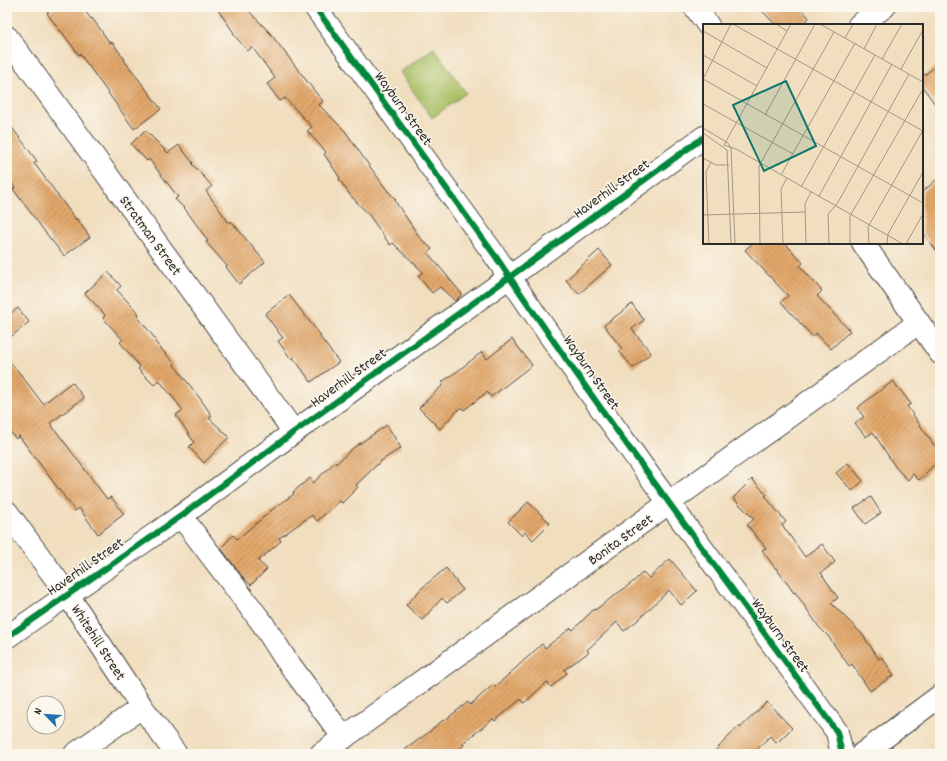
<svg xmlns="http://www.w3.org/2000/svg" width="947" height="761" font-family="Dekko,sans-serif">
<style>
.green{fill:#a8bf64;stroke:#6a7548}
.building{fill:url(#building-hatch)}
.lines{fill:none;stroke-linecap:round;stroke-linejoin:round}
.minor-casing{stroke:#494641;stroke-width:24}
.minor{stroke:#fff;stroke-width:22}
.cycleway-casing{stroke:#fbf7ec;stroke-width:8}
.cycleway{stroke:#00873e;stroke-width:6}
.labels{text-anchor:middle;stroke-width:3;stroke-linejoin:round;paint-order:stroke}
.street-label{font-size:15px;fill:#2b2b2b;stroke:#fbf7ec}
.inset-road{fill:none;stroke:#a29684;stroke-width:1}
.view{fill:#0f766e;fill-opacity:0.15;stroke:#0f766e;stroke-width:2}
.inset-edge{fill:none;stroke:#2b2b2b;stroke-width:2}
</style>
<defs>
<pattern id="building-hatch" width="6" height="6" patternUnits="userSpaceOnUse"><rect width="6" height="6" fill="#e2a76b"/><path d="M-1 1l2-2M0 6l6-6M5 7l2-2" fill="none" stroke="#b78858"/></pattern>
</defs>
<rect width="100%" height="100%" fill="#fbf7ec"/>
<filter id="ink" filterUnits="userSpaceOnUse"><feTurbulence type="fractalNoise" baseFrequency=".025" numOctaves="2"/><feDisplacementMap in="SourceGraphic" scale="8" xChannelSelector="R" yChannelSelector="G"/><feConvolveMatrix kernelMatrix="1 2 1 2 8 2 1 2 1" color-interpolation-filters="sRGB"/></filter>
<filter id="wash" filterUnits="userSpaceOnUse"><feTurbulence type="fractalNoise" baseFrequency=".012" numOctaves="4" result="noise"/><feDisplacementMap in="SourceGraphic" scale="16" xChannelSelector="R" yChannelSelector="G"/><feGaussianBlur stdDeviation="0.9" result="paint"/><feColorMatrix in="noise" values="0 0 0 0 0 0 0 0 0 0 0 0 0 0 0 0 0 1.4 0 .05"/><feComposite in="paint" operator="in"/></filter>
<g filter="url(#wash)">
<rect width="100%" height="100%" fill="#f1debf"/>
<path class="green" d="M434 48 466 93 432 118 400 72Z"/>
<g id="blocks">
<g class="building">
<path d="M55 7H82L91 19 92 18 110 43 112 42 125 60H124L161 109 134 129 80 54 79 55 61 31H60L47 13Z"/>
<path d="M216 7H245L270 33 316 93 323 101 319 105 345 131 365 160 387 190 396 200 395 201 420 238 432 249 428 253 462 294 455 301 440 287 432 293 418 276 423 272 393 243 390 245 369 215 350 195 339 179 340 178 324 154 326 152 307 131 312 127 285 98 280 101 267 84 275 78 252 47 248 51 233 34 234 33Z"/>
<path d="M758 7H800L809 18 801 25H776Z"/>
<path d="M940 63V111L922 86V77Z"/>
<path d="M7 121 37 161 34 163 76 220 77 219 90 237 64 256 45 232 13 189 15 188 7 176Z"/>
<path d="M145 130 168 153 179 145 193 163 192 164 212 186 206 191 229 223 231 221 265 262 239 284 226 267 227 266 206 242 208 241 186 210 175 199 178 197 149 159 147 161 131 144Z"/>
<path d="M940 177V255L922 232V192Z"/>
<path d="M753 243H785L803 263 800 266 822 291 817 296 850 331 831 349 816 333 813 337 781 302 788 296 745 250Z"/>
<path d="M599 250 612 265 579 294 566 280Z"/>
<path d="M108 272 121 286 117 290 139 314 137 316 157 341 155 342 175 364 174 365 202 401 212 416 209 418 229 437 204 463 189 447 194 442 176 415 183 410 159 380 154 385 138 369 140 367 120 342 123 340 103 318 105 315 85 293Z"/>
<path d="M289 295 321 336 320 337 339 362 311 382 293 357 291 359 278 341 283 338 265 314Z"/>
<path d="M632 304 644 320 632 329 651 353 633 368 619 351 622 349 604 325Z"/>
<path d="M18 308 29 322 7 340V316Z"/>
<path d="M512 339 532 365 491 397 487 392 464 410 461 407 440 429 419 408 444 384 442 382 459 370 482 352 487 359Z"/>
<path d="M7 359 18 371 43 404 72 382 84 398 50 423 107 499 111 497 124 514 98 534 79 508 75 511 19 436 16 439 7 428Z"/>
<path d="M893 381 911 404 907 406 933 444 940 451V459L919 480 913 474 908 480 896 468 873 432 866 437 855 423 864 417 857 408Z"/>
<path d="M387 425 401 448 382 460 356 485 358 487 342 503 340 501 317 521 312 515 279 538 281 541 258 561 267 569 251 585 241 575 221 548 233 535 237 539 270 512V511L294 494 293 492 310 478 313 483 335 462 336 464 353 448Z"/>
<path d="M848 463 863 481 852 491 836 473Z"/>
<path d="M752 479 767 495 765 496 786 522 782 525 805 557 822 544 835 562 821 573 838 598 831 603 862 634 879 659 882 657 894 675 870 691 852 664 849 666 828 636 819 627 795 592 794 593 776 568H775L762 550 766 548 747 525 754 519 733 498Z"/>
<path d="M871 497 881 513 865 524 854 508Z"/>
<path d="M528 502 550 523 533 540 525 532 522 536 508 522Z"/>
<path d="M670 559 697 591 681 605 669 590 638 620 624 631 617 622 587 650 589 652 564 670 567 673 551 687 547 682 524 703 521 699 495 721 493 719 463 743 464 745 454 754H399L429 732 443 720 444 721 468 702 470 705 493 685 495 687 542 644 545 648 571 628 573 630 594 609 595 610 633 582 643 572 649 578Z"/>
<path d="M446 568 463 590 447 603 442 598 422 620 406 605 422 588Z"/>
<path d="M767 702 792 728 777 743 770 736 753 754H712L739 726 740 728Z"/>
</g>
</g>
</g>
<g filter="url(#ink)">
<use href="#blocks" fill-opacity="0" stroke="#494641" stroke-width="1"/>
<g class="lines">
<defs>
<g id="minor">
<path d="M315 7 496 257C605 419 722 575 837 732L842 754"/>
<path d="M695 7 708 25"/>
<path d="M859 25 884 7"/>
<path d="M7 37 294 432"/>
<path d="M863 243 940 353"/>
<path d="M7 512 67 594 142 707 176 754"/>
<path d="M181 516 263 624 284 657 344 738"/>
<path d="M7 637 181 516 294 432 704 137"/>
<path d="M75 754 142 707"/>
<path d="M321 754 918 323"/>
<path d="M862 754 940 696"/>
</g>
</defs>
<use href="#minor" class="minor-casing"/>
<use href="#minor" class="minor"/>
<defs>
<g id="cycleway">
<path d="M315 7 496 257C605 419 722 575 837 732L842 754"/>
<path d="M7 637 181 516 294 432 704 137"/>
</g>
</defs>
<use href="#cycleway" class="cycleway-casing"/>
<use href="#cycleway" class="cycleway"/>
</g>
</g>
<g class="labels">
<g class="street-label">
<text transform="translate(404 108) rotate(54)" y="5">Wayburn Street</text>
<text transform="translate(611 188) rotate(-36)" y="5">Haverhill Street</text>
<text transform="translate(151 235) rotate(54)" y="5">Stratman Street</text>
<text transform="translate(592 372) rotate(55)" y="5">Wayburn Street</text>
<text transform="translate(348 377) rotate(-36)" y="5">Haverhill Street</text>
<text transform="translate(620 539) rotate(-36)" y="5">Bonita Street</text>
<text transform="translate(85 566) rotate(-35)" y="5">Haverhill Street</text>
<text transform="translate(781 635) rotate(54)" y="5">Wayburn Street</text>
<text transform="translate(99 642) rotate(57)" y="5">Whitehill Street</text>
</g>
</g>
<g transform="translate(703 24)">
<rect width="220" height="220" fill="#f1debf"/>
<path class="inset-road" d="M28 0 0 55 220 179M30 0 220 107M73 0 84 7M117 0 220 58M0 7 64 44M142 14 150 0M161 25 174 0M0 31 54 62M179 35 199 0M198 45 220 6M0 80 90 130M62 91 112 0M0 104 25 119 28 124 32 220M0 109 24 126 28 220M21 121 33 125 200 220M21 121 88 0M0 134 13 141H26M78 151 152 19M98 163 172 31M116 172 189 40M0 191 102 188M6 220 3 148 8 138M57 220 56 142 131 8M80 220 78 165 84 154M103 220 102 180 108 168M126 220 125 190 134 180 206 50M147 220V192L220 65M166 220 165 203 220 106M184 220 185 210 220 148M203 220 220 190"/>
<path class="view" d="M83 57 113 122 61 147 30 81Z"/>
<rect width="220" height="220" class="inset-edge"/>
</g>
<rect width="947" height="761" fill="none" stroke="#fbf7ec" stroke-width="24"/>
<g transform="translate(46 715) rotate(295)"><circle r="19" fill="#fbf7ec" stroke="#a8a59f"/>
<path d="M0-3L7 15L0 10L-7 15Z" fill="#1f6fb2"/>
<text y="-6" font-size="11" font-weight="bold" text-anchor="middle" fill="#2b2b2b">N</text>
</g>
</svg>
